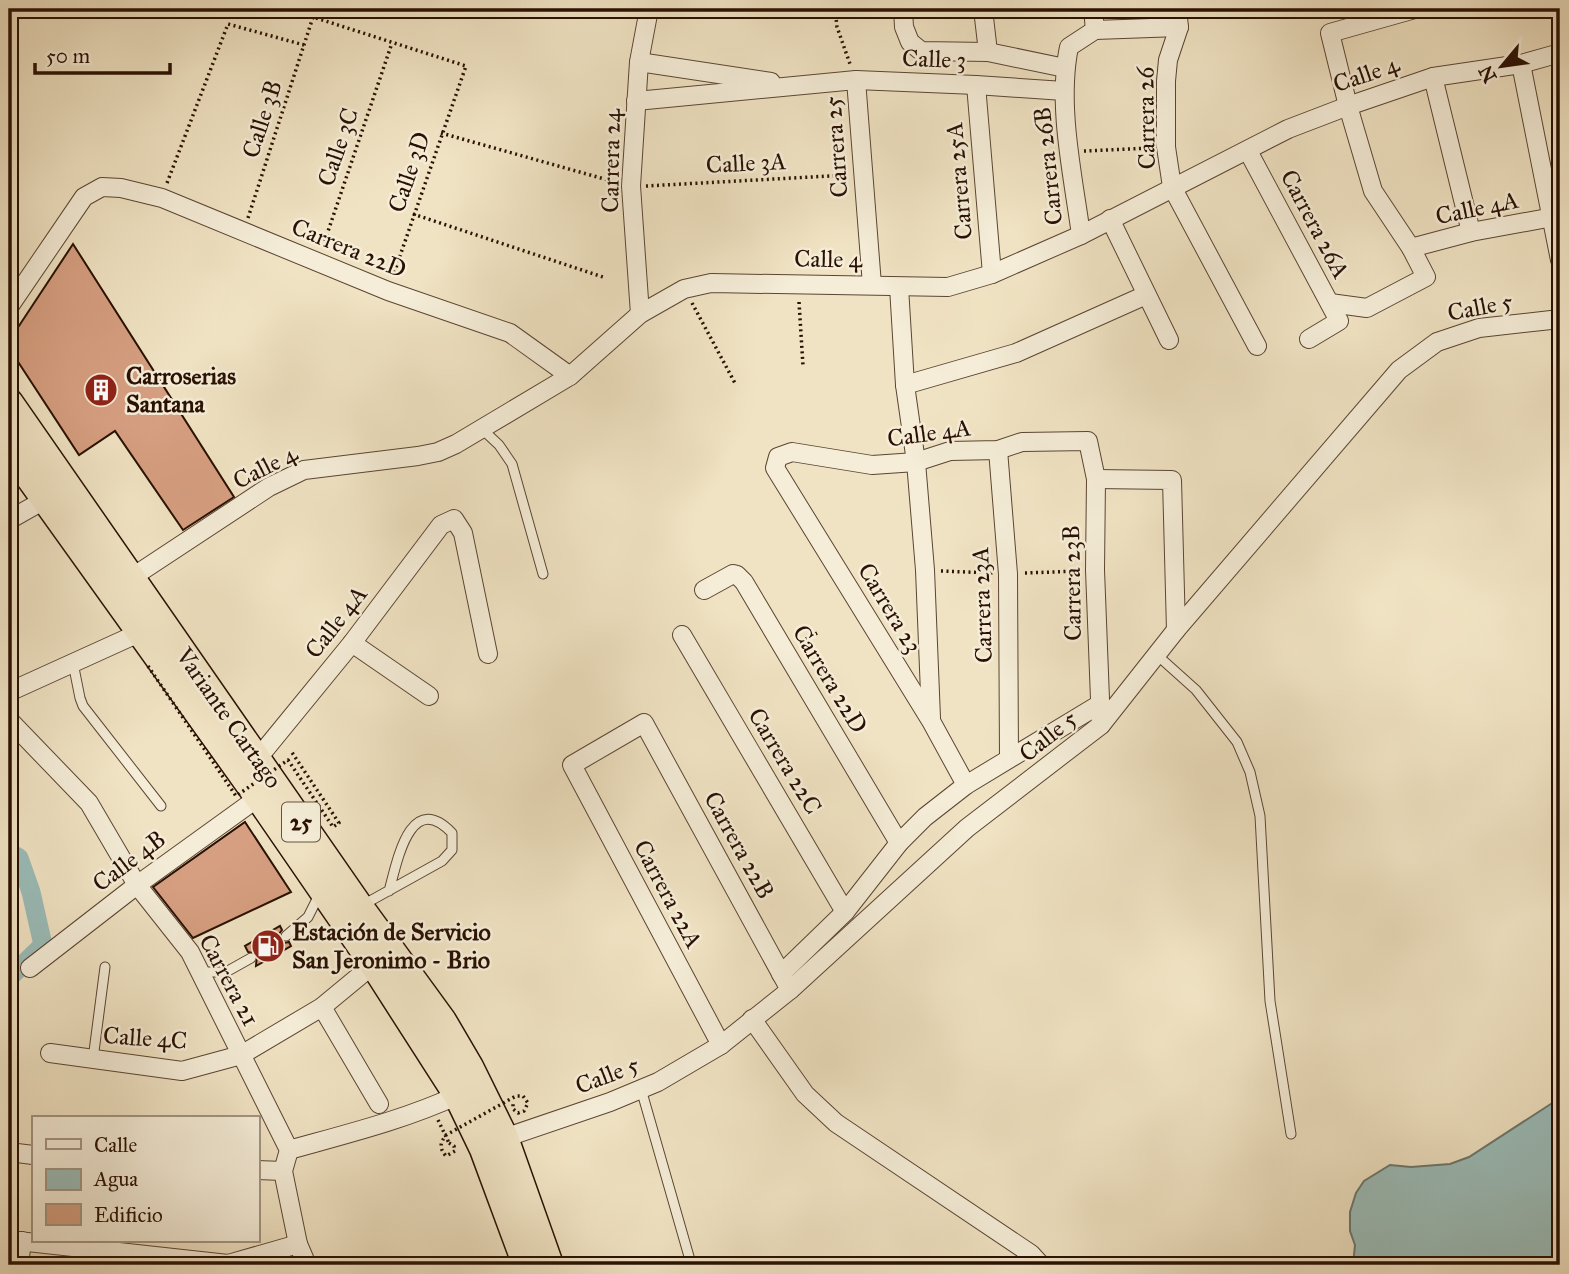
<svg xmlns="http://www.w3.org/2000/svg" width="1569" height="1274" font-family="'IM FELL Great Primer',serif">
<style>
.water{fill:#9bbdb9;stroke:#6d7870;stroke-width:2}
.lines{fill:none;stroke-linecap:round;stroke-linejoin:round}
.canal{stroke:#9bbdb9;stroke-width:19}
.building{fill:#d69f81;stroke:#291003;stroke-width:2}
.service-casing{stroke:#5b4533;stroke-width:11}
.minor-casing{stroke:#5b4533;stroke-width:20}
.trunk-casing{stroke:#291003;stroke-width:31}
.path{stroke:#291003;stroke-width:3.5;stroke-dasharray:2 3.5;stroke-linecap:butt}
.service{stroke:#f5edd8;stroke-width:9}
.minor{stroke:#f5edd8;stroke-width:18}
.trunk{stroke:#f0e3c3;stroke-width:28}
.path-bridge{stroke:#291003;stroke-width:3.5;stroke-dasharray:2 3.5;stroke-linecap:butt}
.labels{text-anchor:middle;stroke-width:5;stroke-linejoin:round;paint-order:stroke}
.shield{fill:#f5edd8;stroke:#665243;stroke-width:2}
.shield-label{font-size:23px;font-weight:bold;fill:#291003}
.street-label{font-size:24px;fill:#291003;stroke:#f5edd8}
.poi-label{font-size:24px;font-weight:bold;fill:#291003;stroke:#f5edd8;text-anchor:start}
</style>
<rect width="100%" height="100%" fill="#f0e3c3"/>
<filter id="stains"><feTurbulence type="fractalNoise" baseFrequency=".00286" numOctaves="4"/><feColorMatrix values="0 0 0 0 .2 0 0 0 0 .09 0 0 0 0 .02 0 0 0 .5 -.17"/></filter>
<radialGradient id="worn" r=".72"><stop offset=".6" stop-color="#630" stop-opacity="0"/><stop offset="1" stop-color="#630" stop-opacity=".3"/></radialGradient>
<path class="water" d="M1560 1098V1265H1353L1355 1245 1350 1231V1212L1356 1193 1364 1181 1390 1165 1411 1167 1450 1164 1469 1157Z"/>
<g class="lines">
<path class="canal" d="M9 852 19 858 31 892 43 945 9 978"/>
</g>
<g class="building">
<path d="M73 244 234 497 183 530 115 431 79 455 9 348V341Z"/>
<path d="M245 822 291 892 193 938 153 887Z"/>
<path d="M280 926 282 930 279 934 280 940 284 943 289 942 291 946 256 966 257 954 248 952 245 946Z"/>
</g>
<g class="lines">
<defs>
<g id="service">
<path d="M482 429 499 445 512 464 543 574"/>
<path d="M1157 655 1196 690 1237 742 1250 772 1260 816 1270 1001 1291 1134"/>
<path d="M73 663 80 698 83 706 161 806"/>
<path d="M361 906 442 861 452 850V833C410 789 397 862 389 891"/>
<path d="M286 936 308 917 320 893"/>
<path d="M201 972H226L251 958"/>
<path d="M93 1059 105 967"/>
<path d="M641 1089 690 1260 688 1265"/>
</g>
<g id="minor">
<path d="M903 9 904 27 910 42 921 51 988 52 1065 68"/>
<path d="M983 9 988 52"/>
<path d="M1093 9 1095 30"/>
<path d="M1177 9 1179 27 1168 60 1166 81V147L1172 187 1257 346"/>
<path d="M1095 30 1179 27"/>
<path d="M639 62 771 82"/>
<path d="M1521 64 1560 260"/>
<path d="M1433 77 1471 232"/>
<path d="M856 80 872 285"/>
<path d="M976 85 992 274"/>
<path d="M636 101 856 80 976 85 1064 91"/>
<path d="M1248 151 1339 321 1309 339"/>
<path d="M1110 219 1169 340"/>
<path d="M1081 235C1073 175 1057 106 1069 47L1095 30"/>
<path d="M1411 248 1471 232 1553 217"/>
<path d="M899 287 905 385 916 462 925 570 931 718"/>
<path d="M1330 303 1367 308 1426 277 1411 248 1373 191 1348 106 1330 33 1415 9"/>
<path d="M9 307 84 197 102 187 121 188 162 198 388 291 510 333 570 376"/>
<path d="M640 314 631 186 639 62 649 9"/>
<path d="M905 385 1016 353 1146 295"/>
<path d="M998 450 1008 574 1009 758"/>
<path d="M1096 479 1172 480 1176 630"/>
<path d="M9 520 46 499"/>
<path d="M131 578 269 487 304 470 418 456 438 452 456 444 570 376 640 314 684 289 711 283 948 287 992 274 1081 235 1288 129 1348 106 1433 77 1521 64 1560 53"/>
<path d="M704 590 733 574 737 575 744 582 899 843"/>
<path d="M682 635 845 912"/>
<path d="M352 643 429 696"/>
<path d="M9 692 139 633"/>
<path d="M9 720 89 803 137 885 190 952 289 1150 283 1171 298 1244 307 1265"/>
<path d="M258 758 352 643 441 525 454 519 463 533 488 654"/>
<path d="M966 785 931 721 775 468 778 457 792 452 872 465 916 462 950 451 998 450 1022 442 1088 441 1096 479 1095 570 1101 725"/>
<path d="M30 968 137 885 259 797"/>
<path d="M781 974 845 912 899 843 925 817 966 785 1100 704"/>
<path d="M322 1007 379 1104"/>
<path d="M752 1019 805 1094 836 1123 1031 1254 1041 1265"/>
<path d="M721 1045 572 765 644 723 790 990"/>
<path d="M50 1053 182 1071 241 1055 322 1007 374 964"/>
<path d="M504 1138 610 1102 658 1082 721 1045 790 990 967 828 1101 725 1176 630 1399 370 1437 342 1479 328 1560 319"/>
<path d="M289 1150C346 1134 404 1120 458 1095"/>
<path d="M9 1152 33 1155"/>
<path d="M257 1170 283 1171"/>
<path d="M9 1240 228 1264 298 1244"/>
<path d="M19 1265 22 1241"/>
<path d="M95 1265 98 1241"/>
</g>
<g id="trunk">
<path d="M9 403 359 907 442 1021 469 1067 504 1138 549 1265"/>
<path d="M9 448 259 797 374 964 458 1095 484 1149 527 1265"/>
</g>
</defs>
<use href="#service" class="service-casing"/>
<use href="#minor" class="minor-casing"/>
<use href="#trunk" class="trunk-casing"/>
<g class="path">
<path d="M835 9 837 27 850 64"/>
<path d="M441 133 615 182"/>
<path d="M1084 151 1150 148"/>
<path d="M167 183 228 24 304 45"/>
<path d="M646 186 848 175"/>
<path d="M413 214 606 278"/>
<path d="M248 218 313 17 466 66 393 276"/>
<path d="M323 246 392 43"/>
<path d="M799 302 803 366"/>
<path d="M692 303 736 385"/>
<path d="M941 571 993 573"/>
<path d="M1025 573 1080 571"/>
<path d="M801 642 817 633"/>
<path d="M438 1120 449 1143"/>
</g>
<use href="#service" class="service"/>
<use href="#minor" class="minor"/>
<use href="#trunk" class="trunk"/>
<g class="path-bridge">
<path d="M148 666 236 796 288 760 333 827 339 823 291 751"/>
<path d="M449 1143 454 1146 455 1151 446 1156C439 1148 440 1143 446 1135L516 1096H523L528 1103 524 1111 518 1113 513 1109V1104"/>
</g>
</g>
<defs>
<symbol id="building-disc" viewBox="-11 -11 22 22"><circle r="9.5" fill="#8f2418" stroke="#f5edd8"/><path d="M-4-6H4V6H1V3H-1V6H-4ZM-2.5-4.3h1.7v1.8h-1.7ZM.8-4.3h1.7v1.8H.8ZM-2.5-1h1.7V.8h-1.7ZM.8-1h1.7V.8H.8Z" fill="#fff"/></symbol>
<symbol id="fuel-disc" viewBox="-11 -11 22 22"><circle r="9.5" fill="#8f2418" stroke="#f5edd8"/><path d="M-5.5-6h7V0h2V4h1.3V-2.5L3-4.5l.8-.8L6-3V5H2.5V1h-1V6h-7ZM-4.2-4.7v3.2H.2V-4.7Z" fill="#fff"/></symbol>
</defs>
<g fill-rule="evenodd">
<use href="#building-disc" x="82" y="371" width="38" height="38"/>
<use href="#fuel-disc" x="249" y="927" width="38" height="38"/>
</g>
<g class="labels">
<rect class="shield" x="282" y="802.5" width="38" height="39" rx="5"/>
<g class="shield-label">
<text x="301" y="830">25</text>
</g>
<g class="street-label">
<text transform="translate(934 59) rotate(2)" y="8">Calle 3</text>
<text transform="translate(1366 74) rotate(-19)" y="8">Calle 4</text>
<text transform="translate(1146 118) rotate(-91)" y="8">Carrera 26</text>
<text transform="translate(262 119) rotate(-72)" y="8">Calle 3B</text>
<text transform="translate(338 147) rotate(-71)" y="8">Calle 3C</text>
<text transform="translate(836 147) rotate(-94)" y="8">Carrera 25</text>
<text transform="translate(611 161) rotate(-89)" y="8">Carrera 24</text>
<text transform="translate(746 163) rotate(-3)" y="8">Calle 3A</text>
<text transform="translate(1048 166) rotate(-96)" y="8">Carrera 26B</text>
<text transform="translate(409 172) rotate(-71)" y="8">Calle 3D</text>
<text transform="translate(959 181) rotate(-95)" y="8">Carrera 25A</text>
<text transform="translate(1477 208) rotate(-12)" y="8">Calle 4A</text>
<text transform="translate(1315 224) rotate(62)" y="8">Carrera 26A</text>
<text transform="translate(349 248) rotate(22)" y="8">Carrera 22D</text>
<text transform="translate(828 259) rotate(1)" y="8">Calle 4</text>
<text transform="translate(1480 307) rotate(-11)" y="8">Calle 5</text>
<text transform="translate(929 433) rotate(-8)" y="8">Calle 4A</text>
<text transform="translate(265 467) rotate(-27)" y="8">Calle 4</text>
<text transform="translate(1072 583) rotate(-91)" y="8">Carrera 23B</text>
<text transform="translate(982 605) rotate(-92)" y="8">Carrera 23A</text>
<text transform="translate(890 608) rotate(59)" y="8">Carrera 23</text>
<text transform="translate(336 622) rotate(-52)" y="8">Calle 4A</text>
<text transform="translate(830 679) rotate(59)" y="8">Carrera 22D</text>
<text transform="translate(229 718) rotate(55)" y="8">Variante Cartago</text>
<text transform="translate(1048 736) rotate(-39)" y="8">Calle 5</text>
<text transform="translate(785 761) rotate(59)" y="8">Carrera 22C</text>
<text transform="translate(739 845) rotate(61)" y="8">Carrera 22B</text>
<text transform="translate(129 861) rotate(-37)" y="8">Calle 4B</text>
<text transform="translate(668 894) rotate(62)" y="8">Carrera 22A</text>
<text transform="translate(229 980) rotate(62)" y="8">Carrera 21</text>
<text transform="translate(145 1038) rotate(4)" y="8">Calle 4C</text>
<text transform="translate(607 1075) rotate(-21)" y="8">Calle 5</text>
</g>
<g class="poi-label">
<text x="126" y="384">Carroserias<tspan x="126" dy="28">Santana</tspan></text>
<text x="292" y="940">Estación de Servicio<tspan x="292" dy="28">San Jeronimo - Brio</tspan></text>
</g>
</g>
<rect width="1569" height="1274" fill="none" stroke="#f0e3c3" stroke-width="35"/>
<rect x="10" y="10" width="1548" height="1253" fill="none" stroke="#291003" stroke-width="3.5"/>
<rect x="18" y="18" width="1534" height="1239" fill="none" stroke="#291003" stroke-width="2"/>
<rect x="32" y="1116" width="228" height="126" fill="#f5edd8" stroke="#a39583" stroke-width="2"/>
<rect x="46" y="1139" width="35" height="10" fill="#f5edd8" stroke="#a39583" stroke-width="2"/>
<text x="94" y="1152" font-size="21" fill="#291003">Calle</text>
<rect x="46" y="1169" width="35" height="21" fill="#9bbdb9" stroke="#a39583" stroke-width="2"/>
<text x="94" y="1186" font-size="21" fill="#291003">Agua</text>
<rect x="46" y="1204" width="35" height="21" fill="#d69f81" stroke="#a39583" stroke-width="2"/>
<text x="94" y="1222" font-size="21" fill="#291003">Edificio</text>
<g transform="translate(1502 66) rotate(241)" stroke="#f5edd8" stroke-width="5" paint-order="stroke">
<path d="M0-5L12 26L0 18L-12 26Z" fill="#291003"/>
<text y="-10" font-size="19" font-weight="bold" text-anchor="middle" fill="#291003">N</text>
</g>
<path d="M35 63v10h135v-10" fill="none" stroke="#291003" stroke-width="3.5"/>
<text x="46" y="63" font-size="21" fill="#291003" stroke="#f5edd8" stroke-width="5" paint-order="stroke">50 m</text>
<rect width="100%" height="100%" filter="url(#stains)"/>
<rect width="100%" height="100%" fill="url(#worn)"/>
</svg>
